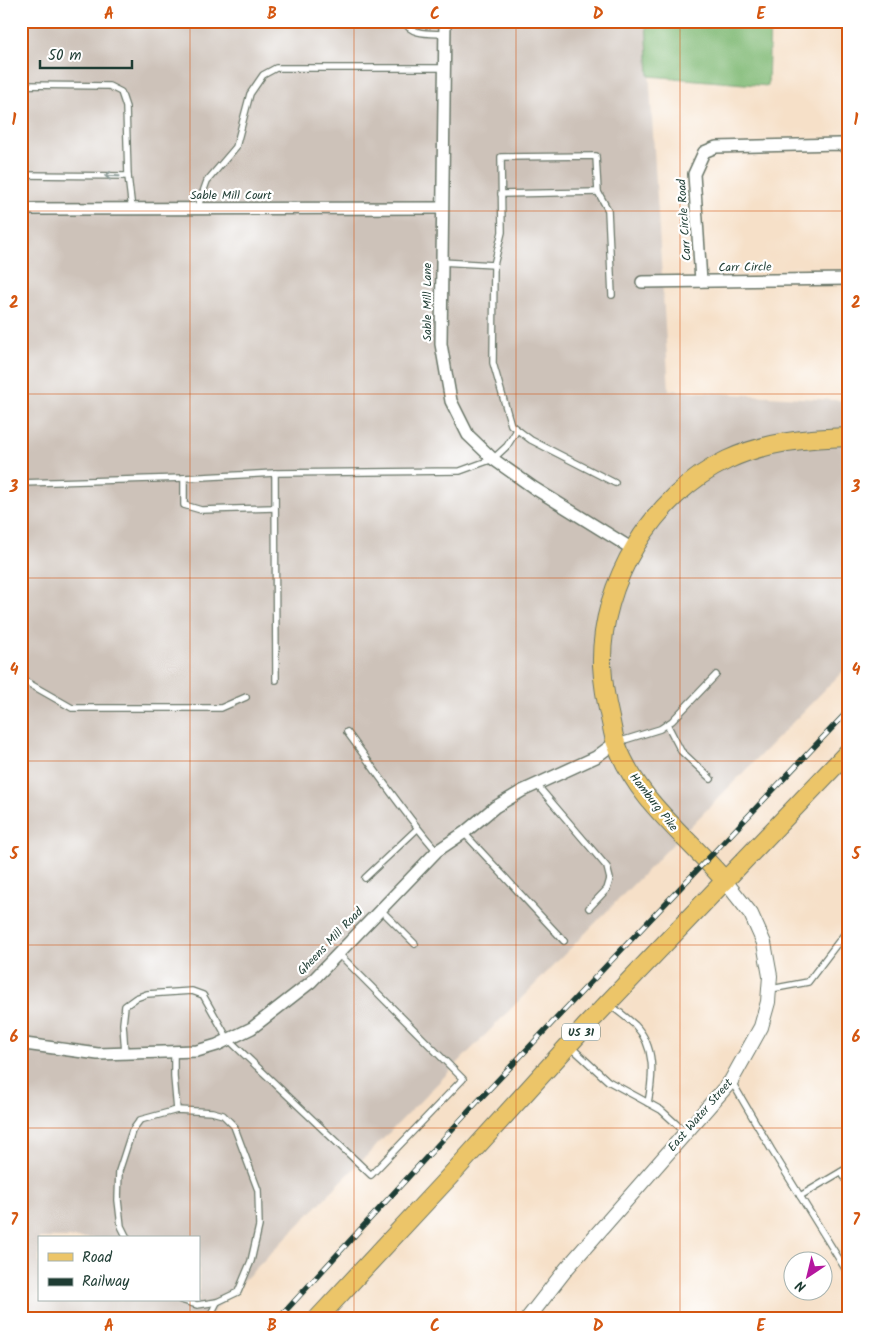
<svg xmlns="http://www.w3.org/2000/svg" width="870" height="1339" font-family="Kalam,sans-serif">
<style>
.industrial{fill:#cdc2b9;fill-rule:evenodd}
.forest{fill:#83bb78;stroke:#517c56}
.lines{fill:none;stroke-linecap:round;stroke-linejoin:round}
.service-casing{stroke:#6a7668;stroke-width:8}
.minor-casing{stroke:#6a7668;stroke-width:14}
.tertiary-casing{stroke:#6a7668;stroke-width:16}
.primary-casing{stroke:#6a7668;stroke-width:20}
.service{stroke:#fff;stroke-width:5.5}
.minor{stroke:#fff;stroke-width:11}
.tertiary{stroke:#fff;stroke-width:14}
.primary{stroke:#ecc569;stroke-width:18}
.rail-casing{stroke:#1f3d34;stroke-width:5.5}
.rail{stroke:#fff;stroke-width:4;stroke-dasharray:11;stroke-linecap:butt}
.oneway{stroke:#8f9e9a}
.grid{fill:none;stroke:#d45610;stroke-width:1;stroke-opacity:0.55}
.labels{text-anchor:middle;stroke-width:4.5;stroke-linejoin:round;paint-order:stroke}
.shield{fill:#fff;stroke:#627771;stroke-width:1}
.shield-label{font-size:11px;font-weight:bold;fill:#1f3d34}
.street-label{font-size:12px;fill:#1f3d34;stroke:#fff}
.neatline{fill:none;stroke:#d45610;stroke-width:2}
.grid-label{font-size:16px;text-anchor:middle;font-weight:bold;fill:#d45610}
</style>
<rect width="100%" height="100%" fill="#fff"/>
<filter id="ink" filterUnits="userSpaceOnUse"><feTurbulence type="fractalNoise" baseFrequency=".02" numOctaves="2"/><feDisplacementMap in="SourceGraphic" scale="10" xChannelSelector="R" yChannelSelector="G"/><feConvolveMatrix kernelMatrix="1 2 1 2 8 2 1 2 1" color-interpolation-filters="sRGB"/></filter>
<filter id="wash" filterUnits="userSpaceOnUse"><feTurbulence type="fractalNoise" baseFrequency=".0096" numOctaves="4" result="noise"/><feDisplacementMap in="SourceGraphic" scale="20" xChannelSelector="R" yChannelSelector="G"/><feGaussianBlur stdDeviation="1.12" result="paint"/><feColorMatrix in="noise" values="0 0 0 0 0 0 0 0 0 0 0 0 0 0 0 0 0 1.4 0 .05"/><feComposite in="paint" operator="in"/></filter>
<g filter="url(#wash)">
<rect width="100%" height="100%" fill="#f6e0c8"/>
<path class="industrial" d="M21 21H646L669 390 849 401V665L207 1318H21ZM39 1238H199V1300H39Z"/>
<path class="forest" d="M646 21H770L768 86 649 76Z"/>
</g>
<g filter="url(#ink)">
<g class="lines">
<defs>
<g id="service">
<path d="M404 21C411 36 431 33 445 34"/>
<path d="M21 87 23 85 109 86 121 92 126 107 128 176"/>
<path d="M21 175 128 176 132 209"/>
<path d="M501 194 598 192"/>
<path d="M197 209 207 181 236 147 250 94 263 75 276 68H444"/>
<path d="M441 262 494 265"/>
<path d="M612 295 608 210 598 192 596 156 501 157 502 232 494 265 493 363 511 425 531 440 615 483"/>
<path d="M275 473 276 680"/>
<path d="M21 483 184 478"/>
<path d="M274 508 201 510 184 505V478L275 473 460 471 493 459 507 446 517 430"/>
<path d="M21 679 72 708H221L246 697"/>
<path d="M667 724 681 751 711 779"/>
<path d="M347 732C377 772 404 814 437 851"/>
<path d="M618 742 660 729 672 721 716 675"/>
<path d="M537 785 607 867 610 879 607 889 589 908"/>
<path d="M464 833 564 941"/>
<path d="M365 878 417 829"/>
<path d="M380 909 415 944"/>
<path d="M771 989 808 982 849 928"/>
<path d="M610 1005C618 1011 627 1018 635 1025 656 1047 653 1076 648 1103"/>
<path d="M570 1046 608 1081 661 1110 685 1132"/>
<path d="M174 1052V1077L177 1110"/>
<path d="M125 1053 123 1024 125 1006 136 998 147 994 192 991 203 995 228 1039 371 1175 463 1079 338 953"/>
<path d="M732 1082 771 1149 849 1275"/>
<path d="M841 1172 849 1184"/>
<path d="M800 1196 849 1167"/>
<path d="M127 1238 121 1226 118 1200 119 1171 132 1131 140 1120 177 1110 212 1112 223 1115 234 1126 258 1190 259 1226 251 1261 238 1292 217 1302 197 1305 181 1300"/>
<path d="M209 1318 217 1302"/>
</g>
<g id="minor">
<path d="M445 21 441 344 451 401 468 435 493 459 534 488 634 550"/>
<path d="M21 209 441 208"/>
<path d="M701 281 694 174 704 152 716 147 840 144 849 149"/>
<path d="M642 282 849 279"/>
<path d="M25 1044 98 1054 197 1051 217 1045 252 1028 311 982 437 851 465 832 495 807 522 791 596 757 616 742"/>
</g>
<path id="tertiary" d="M528 1318 567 1268 731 1081 761 1027 768 1002 770 976 764 943 751 914 725 881"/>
<g id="primary">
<path d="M725 881C687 836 637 801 616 743 613 735 612 726 610 718 606 701 603 683 602 665 600 583 653 495 727 460 765 442 807 438 849 437"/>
<path d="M318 1318 450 1176 585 1027 849 751"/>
</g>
</defs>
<use href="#service" class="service-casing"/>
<use href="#minor" class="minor-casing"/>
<use href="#tertiary" class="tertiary-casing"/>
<use href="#primary" class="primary-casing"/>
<use href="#service" class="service"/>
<use href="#minor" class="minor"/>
<use href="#tertiary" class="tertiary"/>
<use href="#primary" class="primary"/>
<defs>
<path id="rail" d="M279 1318 479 1100 849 710"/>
</defs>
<use href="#rail" class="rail-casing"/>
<use href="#rail" class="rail"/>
</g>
<defs><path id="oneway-shaft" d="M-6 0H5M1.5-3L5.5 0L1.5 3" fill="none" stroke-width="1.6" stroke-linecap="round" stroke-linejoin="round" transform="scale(1.25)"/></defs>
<use class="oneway" href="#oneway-shaft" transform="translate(112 176) rotate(-178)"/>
</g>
<path class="grid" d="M190 21V1238M354 21V1318M516 21V1318M680 21V1318M21 211H849M21 394H849M21 578H849M21 761H849M21 945H849M21 1128H849M190 1300V1318"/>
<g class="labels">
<rect class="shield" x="562" y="1023.5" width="38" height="17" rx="4"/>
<g class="shield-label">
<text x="581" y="1036">US 31</text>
</g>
<g class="street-label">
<text x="231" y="199">Sable Mill Court</text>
<text transform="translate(684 220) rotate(-94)" y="4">Carr Circle Road</text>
<text transform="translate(745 267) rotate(-1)" y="4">Carr Circle</text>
<text transform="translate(427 302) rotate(-90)" y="4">Sable Mill Lane</text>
<text transform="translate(654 802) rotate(52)" y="4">Hamburg Pike</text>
<text transform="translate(330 941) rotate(-46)" y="4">Gheens Mill Road</text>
<text transform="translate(700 1115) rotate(-49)" y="4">East Water Street</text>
</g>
</g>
<rect width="870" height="1339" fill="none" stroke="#fff" stroke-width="55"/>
<rect x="38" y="1236" width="162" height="65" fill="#ffffff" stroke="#a5b1ae"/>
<rect x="48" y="1253" width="25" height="8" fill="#ecc569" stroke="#a5b1ae"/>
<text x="82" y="1262" font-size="15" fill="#1f3d34">Road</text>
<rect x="48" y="1278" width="25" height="8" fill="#1f3d34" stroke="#a5b1ae"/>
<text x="82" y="1286" font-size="15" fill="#1f3d34">Railway</text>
<g transform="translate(808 1276) rotate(215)"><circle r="24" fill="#ffffff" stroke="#a5b1ae"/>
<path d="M0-4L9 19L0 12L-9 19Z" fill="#b5179e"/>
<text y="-8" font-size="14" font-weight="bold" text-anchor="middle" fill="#1f3d34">N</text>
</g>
<path d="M40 60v8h92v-8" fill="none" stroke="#1f3d34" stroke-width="2.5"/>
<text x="48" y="60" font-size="15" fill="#1f3d34" stroke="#ffffff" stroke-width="4" paint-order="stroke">50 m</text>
<rect x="28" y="28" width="814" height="1284" class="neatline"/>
<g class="grid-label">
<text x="109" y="19">A</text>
<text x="272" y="19">B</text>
<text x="435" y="19">C</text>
<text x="598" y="19">D</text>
<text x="761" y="19">E</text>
<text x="14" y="125">1</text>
<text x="856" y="125">1</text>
<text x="14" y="308">2</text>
<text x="856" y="308">2</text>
<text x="14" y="492">3</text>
<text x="856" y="492">3</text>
<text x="14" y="675">4</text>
<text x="856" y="675">4</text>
<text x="14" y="859">5</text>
<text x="856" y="859">5</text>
<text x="14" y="1042">6</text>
<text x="856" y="1042">6</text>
<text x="14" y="1225">7</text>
<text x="856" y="1225">7</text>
<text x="109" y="1331">A</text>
<text x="272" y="1331">B</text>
<text x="435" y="1331">C</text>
<text x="598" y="1331">D</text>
<text x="761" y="1331">E</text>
</g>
</svg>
